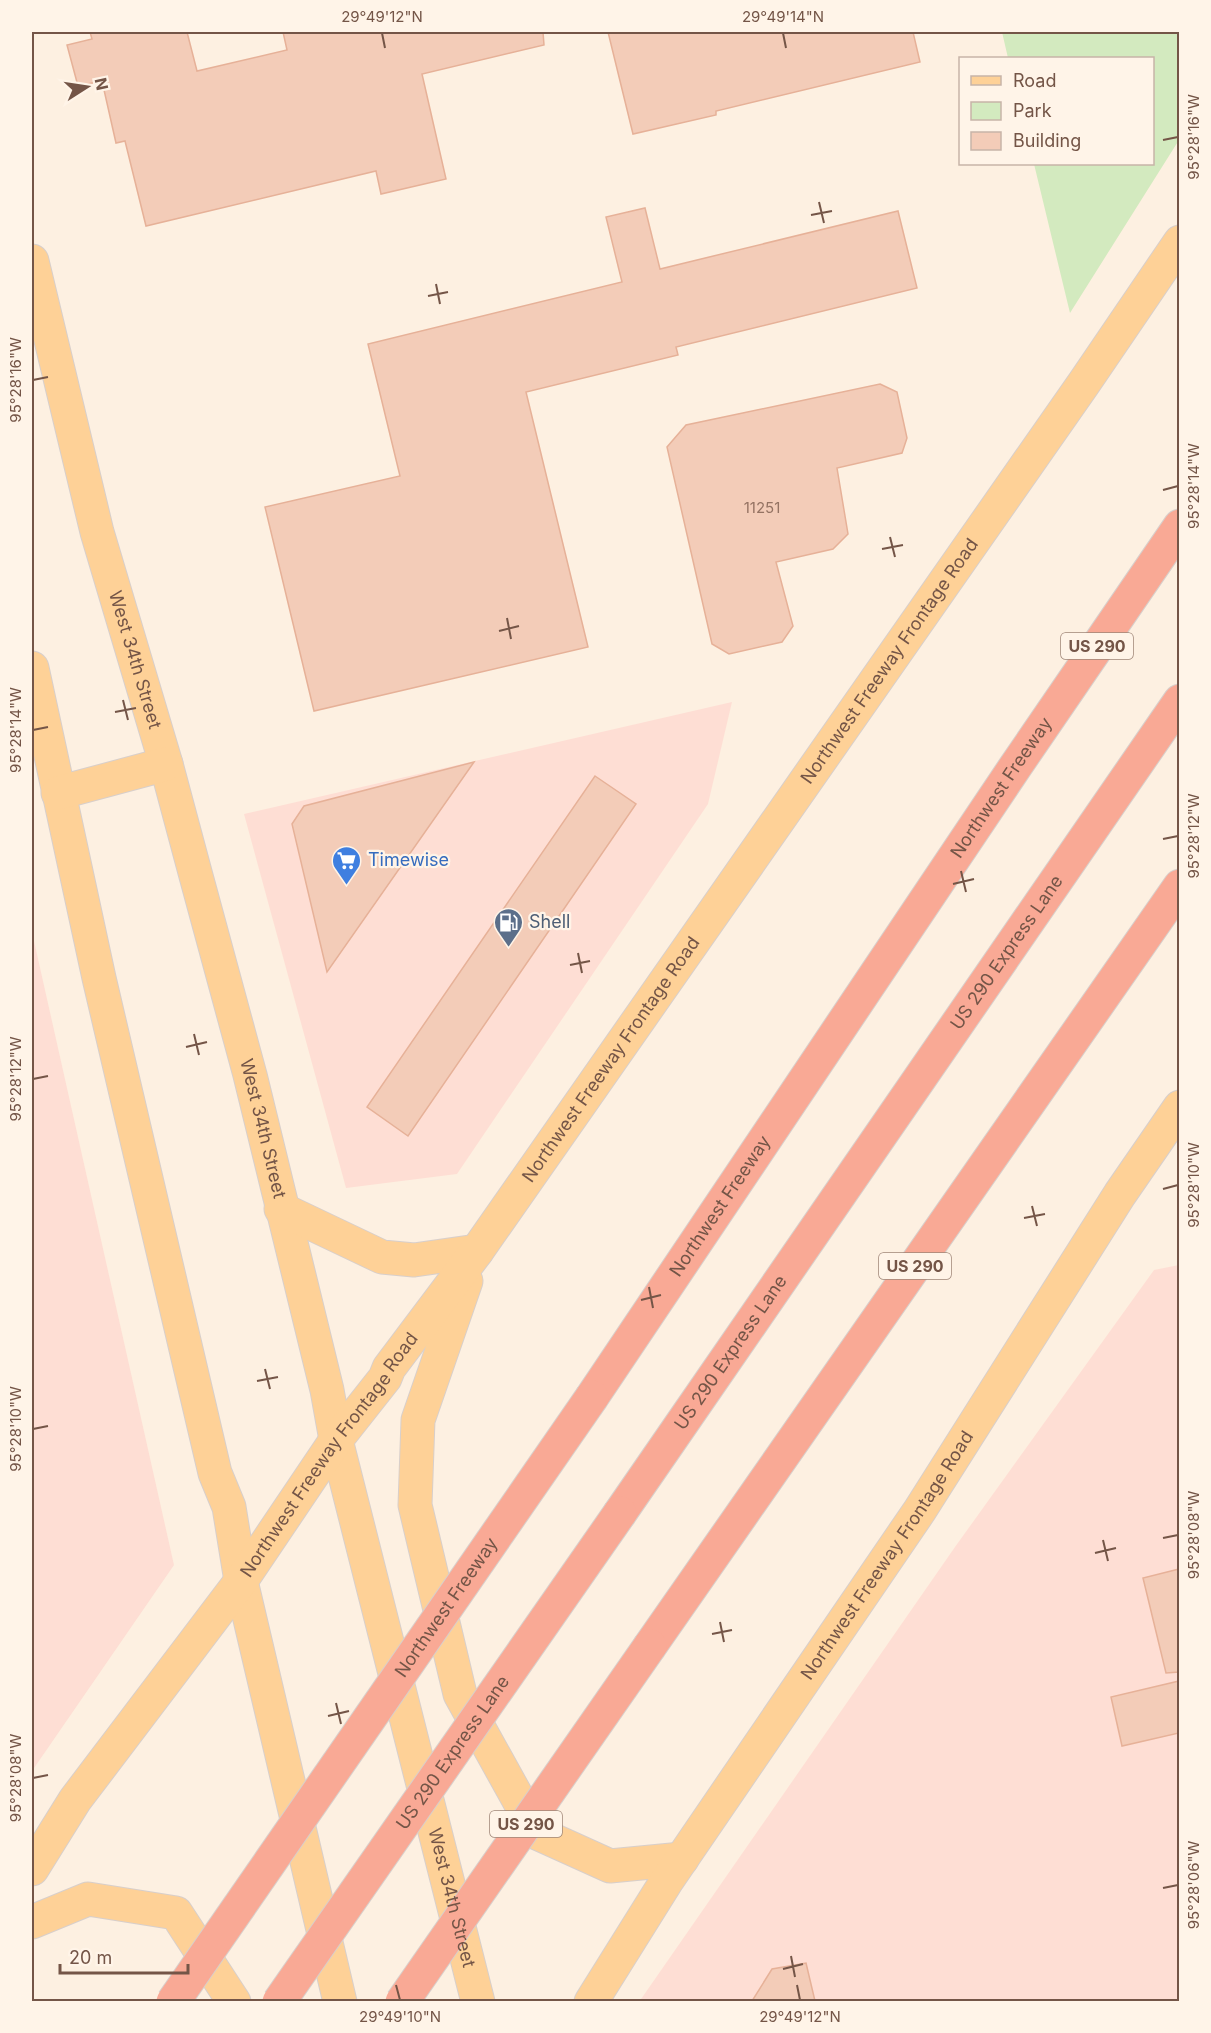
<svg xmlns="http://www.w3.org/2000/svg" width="1211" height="2033" font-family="Inter,sans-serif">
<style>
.commercial{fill:#feded4}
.green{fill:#d3eabf}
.building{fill:#f3ccb8;stroke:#e6b198;stroke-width:1.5}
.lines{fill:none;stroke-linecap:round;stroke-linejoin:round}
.major-casing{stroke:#d8cfcb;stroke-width:35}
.highway-casing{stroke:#d8cfcb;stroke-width:35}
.major{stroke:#fed197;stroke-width:33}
.highway{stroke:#f9a995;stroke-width:33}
.highway-bridge-casing{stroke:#d8cfcb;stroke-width:35;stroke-linecap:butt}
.highway-bridge{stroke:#f9a995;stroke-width:33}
.ticks{fill:none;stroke:#745547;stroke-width:2}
.labels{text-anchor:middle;stroke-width:4.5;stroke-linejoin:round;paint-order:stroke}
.number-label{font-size:15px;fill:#947363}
.shield{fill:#fff4e8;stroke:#9e8577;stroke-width:1.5}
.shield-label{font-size:16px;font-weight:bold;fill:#745547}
.street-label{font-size:18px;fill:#745547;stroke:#fff4e8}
.shop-label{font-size:18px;fill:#366cbe;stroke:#fff4e8;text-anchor:start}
.service-label{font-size:18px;fill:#4e5e75;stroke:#fff4e8;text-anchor:start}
.neatline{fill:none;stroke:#745547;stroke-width:2}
.ticks-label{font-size:15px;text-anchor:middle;fill:#745547}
</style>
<rect width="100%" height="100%" fill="#fdf0e1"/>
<g class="commercial">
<path d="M732 702 708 804 457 1174 346 1188 244 814Z"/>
<path d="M32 932 174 1565 32 1771Z"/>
<path d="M1179 1265V2001L639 2002 955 1547 1154 1270Z"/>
</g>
<path class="green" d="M1002 32H1179V140L1070 313 1034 164H1152V58H1008Z"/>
<g class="building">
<path d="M90 32H187L197 71 287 50 283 32H543L544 45 422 74 446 179 381 194 376 171 146 226 125 141 116 143 102 81 78 86 67 45 92 39Z"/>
<path d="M608 32H913L920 62 716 111V115L633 134Z"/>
<path d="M645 208 660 269 898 211 917 288 676 347 678 355 526 392 588 647 314 711 265 507 400 476 368 344 622 282 606 217Z"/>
<path d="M880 384 897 392 907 438 902 453 837 468 848 534 833 549 776 562 793 626 782 642 729 654 712 644 667 447 686 425Z"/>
<path d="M474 762 327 972 292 824 304 806Z"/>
<path d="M595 776 636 804 408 1136 367 1107Z"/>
<path d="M1179 1569V1672L1166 1673 1143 1578Z"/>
<path d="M1179 1681V1733L1122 1746 1111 1697Z"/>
<path d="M806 1963 815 2001H752L772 1969Z"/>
</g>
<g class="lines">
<defs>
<g id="major">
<path id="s1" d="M32 261 97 532 166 764 196 876 250 1075 327 1390 336 1440 478 2002"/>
<path d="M32 668 99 978 215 1473 229 1507 241 1581 340 2002"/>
<path d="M58 793 166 764"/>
<path d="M281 1209 382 1257 414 1260 477 1251"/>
<path d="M466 1281 418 1420 415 1505 460 1694 537 1833 610 1866 682 1859"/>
<path id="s2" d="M32 1869 75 1800 241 1581 336 1440 385 1378 389 1368 477 1251 1084 383 1180 242"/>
<path d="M32 1922 88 1899 176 1913 234 2002"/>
<path id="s3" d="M591 2002 666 1882 920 1510 1120 1194 1180 1107"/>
</g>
<g id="highway">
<path id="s4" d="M592 1397 1015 767 1180 526"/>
<path id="s5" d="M620 1513 1180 701"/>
<path d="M650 1646 1180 886"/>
</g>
</defs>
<use href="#major" class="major-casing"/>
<use href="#highway" class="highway-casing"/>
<use href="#major" class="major"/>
<use href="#highway" class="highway"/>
<defs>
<g id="highway-bridge">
<path id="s6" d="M173 2002 592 1397"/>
<path id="s7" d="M279 2002 620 1513"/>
<path d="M402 2002 650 1646"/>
</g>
</defs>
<use href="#highway-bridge" class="highway-bridge-casing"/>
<use href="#highway-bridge" class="highway-bridge"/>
</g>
<path class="ticks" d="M382 33 385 48M783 33 786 48M1163 140 1178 137M819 202 824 223M811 215 832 211M436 284 440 304M428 296 448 292M33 380 48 377M1163 490 1178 486M890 537 895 557M882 549 903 545M507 618 511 639M499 631 519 626M123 700 128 720M115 712 136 708M33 730 48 727M1163 839 1178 836M961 871 966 892M953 884 974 879M578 953 582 973M570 965 590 961M194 1034 199 1055M186 1047 207 1042M33 1079 48 1076M1163 1189 1178 1185M1032 1206 1037 1226M1024 1218 1045 1214M649 1287 653 1308M641 1300 661 1295M265 1369 270 1389M257 1381 278 1377M33 1429 48 1426M1163 1538 1178 1535M1103 1540 1108 1561M1095 1553 1116 1548M720 1622 724 1642M712 1634 732 1630M336 1703 341 1724M328 1716 349 1711M33 1778 48 1775M1163 1888 1178 1885M791 1956 795 1977M783 1969 803 1964M396 1985 400 2000M797 1985 800 2000"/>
<defs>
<symbol id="supermarket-pin" viewBox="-11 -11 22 30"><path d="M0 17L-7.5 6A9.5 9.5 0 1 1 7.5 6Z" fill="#3f7fe0" stroke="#fff4e8"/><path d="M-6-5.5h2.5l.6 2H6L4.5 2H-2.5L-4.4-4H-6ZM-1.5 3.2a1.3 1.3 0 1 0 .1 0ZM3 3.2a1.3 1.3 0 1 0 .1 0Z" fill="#fff"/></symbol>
<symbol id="fuel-pin" viewBox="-11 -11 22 30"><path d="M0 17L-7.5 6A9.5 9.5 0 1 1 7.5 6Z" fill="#5c6f8a" stroke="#fff4e8"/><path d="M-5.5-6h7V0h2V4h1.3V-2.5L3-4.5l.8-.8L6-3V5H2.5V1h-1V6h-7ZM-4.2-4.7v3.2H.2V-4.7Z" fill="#fff"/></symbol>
</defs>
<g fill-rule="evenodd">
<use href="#supermarket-pin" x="330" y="844" width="33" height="45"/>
<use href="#fuel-pin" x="492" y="906" width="33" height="45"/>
</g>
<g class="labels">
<g class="number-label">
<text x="762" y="513">11251</text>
</g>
<g class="shield">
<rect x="1061" y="633" width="72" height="26" rx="4.5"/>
<rect x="879" y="1253" width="72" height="26" rx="4.5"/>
<rect x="490" y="1811" width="72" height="26" rx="4.5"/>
</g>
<g class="shield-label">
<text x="1097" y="652">US 290</text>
<text x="915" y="1272">US 290</text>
<text x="526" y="1830">US 290</text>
</g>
<g class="street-label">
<text dy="6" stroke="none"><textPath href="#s1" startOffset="412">West 34th Street</textPath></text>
<text dy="6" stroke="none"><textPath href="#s2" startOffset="1482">Northwest Freeway Frontage Road</textPath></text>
<text dy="6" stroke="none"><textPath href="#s4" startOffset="734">Northwest Freeway</textPath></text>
<text dy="6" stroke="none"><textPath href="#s5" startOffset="681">US 290 Express Lane</textPath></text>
<text dy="6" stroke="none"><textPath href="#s2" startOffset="996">Northwest Freeway Frontage Road</textPath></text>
<text dy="6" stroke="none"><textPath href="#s1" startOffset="898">West 34th Street</textPath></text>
<text dy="6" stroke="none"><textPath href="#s4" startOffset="230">Northwest Freeway</textPath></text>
<text dy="6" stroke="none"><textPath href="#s5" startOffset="195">US 290 Express Lane</textPath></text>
<text dy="6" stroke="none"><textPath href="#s2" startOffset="510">Northwest Freeway Frontage Road</textPath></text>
<text dy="6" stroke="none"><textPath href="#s3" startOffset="536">Northwest Freeway Frontage Road</textPath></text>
<text dy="6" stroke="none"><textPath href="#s6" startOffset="480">Northwest Freeway</textPath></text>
<text dy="6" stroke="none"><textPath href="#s7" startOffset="304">US 290 Express Lane</textPath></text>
<text dy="6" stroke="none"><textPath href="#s1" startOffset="1690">West 34th Street</textPath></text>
</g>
<g class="shop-label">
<text x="368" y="866">Timewise</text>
</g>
<g class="service-label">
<text x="529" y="928">Shell</text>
</g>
</g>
<rect width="1211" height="2033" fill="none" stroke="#fff4e8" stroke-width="66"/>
<rect x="959" y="57" width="195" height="108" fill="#fff4e8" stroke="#c7b4a8" stroke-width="1.5"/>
<rect x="971" y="76" width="30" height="9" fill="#fed197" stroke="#c7b4a8" stroke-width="1.5"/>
<text x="1013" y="87" font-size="18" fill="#745547">Road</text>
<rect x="971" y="102" width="30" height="18" fill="#d3eabf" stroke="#c7b4a8" stroke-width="1.5"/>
<text x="1013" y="117" font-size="18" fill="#745547">Park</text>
<rect x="971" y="132" width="30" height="18" fill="#f3ccb8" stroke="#c7b4a8" stroke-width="1.5"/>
<text x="1013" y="147" font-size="18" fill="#745547">Building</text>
<g transform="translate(87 87) rotate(78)" stroke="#fff4e8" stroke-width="4.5" paint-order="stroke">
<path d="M0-4.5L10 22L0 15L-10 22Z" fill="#745547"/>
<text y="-9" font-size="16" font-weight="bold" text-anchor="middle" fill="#745547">N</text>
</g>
<path d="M60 1964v9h128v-9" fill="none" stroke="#745547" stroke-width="3"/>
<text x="69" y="1964" font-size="18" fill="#745547" stroke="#fff4e8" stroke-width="4.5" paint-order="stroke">20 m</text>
<rect x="33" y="33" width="1145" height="1967" class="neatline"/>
<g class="ticks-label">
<text x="382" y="22">29°49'12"N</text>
<text x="783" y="22">29°49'14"N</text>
<text transform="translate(1194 137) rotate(-90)" y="5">95°28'16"W</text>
<text transform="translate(16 380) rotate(-90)" y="5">95°28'16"W</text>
<text transform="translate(1194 486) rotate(-90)" y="5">95°28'14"W</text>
<text transform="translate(16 730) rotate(-90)" y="5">95°28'14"W</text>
<text transform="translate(1194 836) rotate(-90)" y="5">95°28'12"W</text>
<text transform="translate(16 1079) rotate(-90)" y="5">95°28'12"W</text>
<text transform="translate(1194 1185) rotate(-90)" y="5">95°28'10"W</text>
<text transform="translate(16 1429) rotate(-90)" y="5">95°28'10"W</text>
<text transform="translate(1194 1535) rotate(-90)" y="5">95°28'08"W</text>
<text transform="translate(16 1778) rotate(-90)" y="5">95°28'08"W</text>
<text transform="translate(1194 1885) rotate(-90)" y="5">95°28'06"W</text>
<text x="400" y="2022">29°49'10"N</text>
<text x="800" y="2022">29°49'12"N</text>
</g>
</svg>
